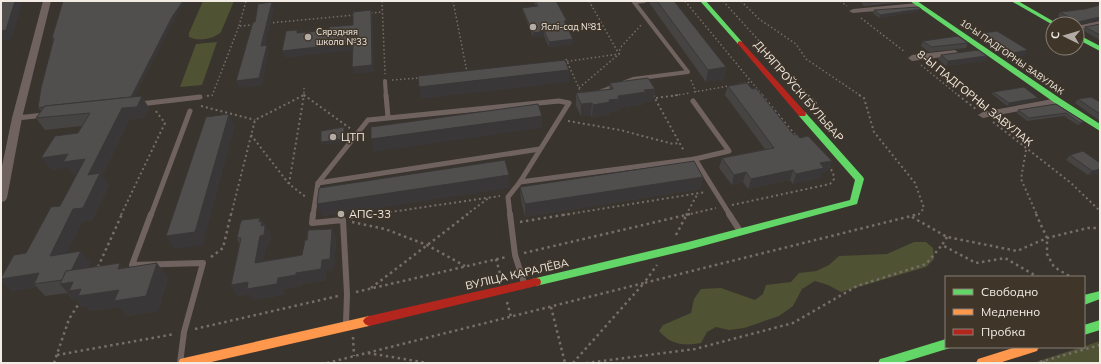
<svg xmlns="http://www.w3.org/2000/svg" width="1101" height="364" font-family="Mulish,sans-serif">
<style>
.green{fill:#4f5233}
.lines{fill:none;stroke-linecap:round;stroke-linejoin:round}
.path-far2{stroke:#776e6a;stroke-width:1.5;stroke-dasharray:1.5 2.5;stroke-linecap:butt}
.path-far1{stroke:#776e6a;stroke-width:2;stroke-dasharray:2 3;stroke-linecap:butt}
.path{stroke:#776e6a;stroke-width:2.5;stroke-dasharray:2.5 3.5;stroke-linecap:butt}
.lane-far2{stroke:#70635f;stroke-width:4}
.lane-far1{stroke:#70635f;stroke-width:5}
.lane{stroke:#70635f;stroke-width:6}
.street{fill:#70635f;fill-rule:evenodd}
.fast{fill:#63d668;fill-rule:evenodd}
.slow{fill:#ff974d;fill-rule:evenodd}
.jam{fill:#b3261e;fill-rule:evenodd}
.wall{fill:#464343}
.shaded-wall{fill:#393737}
.building{fill:#514e4e;stroke:#393737}
.poi-dot{fill:#b2aca5;stroke:#3f3529;stroke-width:1.5}
.labels{text-anchor:middle;stroke-width:3;stroke-linejoin:round;paint-order:stroke}
.far-poi-label{font-size:9px;fill:#f2ece5;stroke:#3f3529;text-anchor:start}
.far-street-label{font-size:9px;fill:#f2ece5;stroke:#3f3529}
.street-label{font-size:11px;fill:#f2ece5;stroke:#3f3529}
.poi-label{font-size:11px;fill:#f2ece5;stroke:#3f3529;text-anchor:start}
</style>
<rect width="100%" height="100%" fill="#3a342e"/>
<g class="green">
<path d="M203 1H234L221 32C213 39 199 42 189 37V33Z"/>
<path d="M217 42 202 85 180 87 196 44Z"/>
<path d="M914 242H926L933 248 934 259 926 267 841 292 828 285 815 281 802 289 793 306 779 316 744 328 729 330 716 327 707 332 701 343C684 346 671 345 659 331L663 325 691 313 694 299 701 289 721 288 755 300 763 294 766 285 791 282 799 273 816 271 829 265 839 256 887 254Z"/>
<path d="M1100 341V363H1033Z"/>
</g>
<g class="lines">
<g class="path-far2">
<path d="M382 1 385 74"/>
<path d="M453 1 467 72"/>
<path d="M685 1 763 96"/>
<path d="M723 1 809 96"/>
<path d="M741 1 759 19 796 44 806 59 861 96"/>
<path d="M840 1 847 6"/>
<path d="M371 13 382 12"/>
<path d="M861 18 905 52"/>
<path d="M269 23 355 15"/>
<path d="M239 26 246 1"/>
<path d="M566 59 582 95"/>
<path d="M563 62 619 54 589 1"/>
<path d="M921 65 959 96"/>
<path d="M392 80 419 78"/>
<path d="M691 80 696 92"/>
<path d="M736 85 751 82"/>
<path d="M579 88 619 54 620 48 642 24"/>
<path d="M694 92 729 86"/>
<path d="M653 94 654 96"/>
<path d="M212 96 239 26 253 25"/>
<path d="M302 96 304 95V88"/>
<path d="M304 96H305"/>
<path d="M671 96 690 93"/>
</g>
<g class="path-far1">
<path d="M653 95 684 151"/>
<path d="M762 95 796 136"/>
<path d="M808 95 816 103 813 109"/>
<path d="M859 95 864 98 874 132 915 183 924 208 919 214 915 215"/>
<path d="M958 95 977 110"/>
<path d="M207 96 212 95"/>
<path d="M656 98 678 95"/>
<path d="M201 106 255 120"/>
<path d="M568 121 620 130 673 144 679 143"/>
<path d="M993 122 1071 183 1100 211"/>
<path d="M251 135 289 184 307 198"/>
<path d="M1026 150 1021 179 1037 215"/>
<path d="M289 184 304 95 351 129"/>
<path d="M732 205 830 184 834 179 833 172 828 166"/>
<path d="M121 215 165 123 155 110"/>
<path d="M231 215 255 120 304 95"/>
<path d="M370 215 500 196"/>
<path d="M466 215 490 197"/>
<path d="M563 215 706 192"/>
<path d="M686 215 698 193"/>
<path d="M686 215 716 208"/>
</g>
<g class="path">
<path d="M1036 214 1047 238V254L1054 267 1071 277"/>
<path d="M912 217 947 237 1017 251 1047 238 1088 228H1100"/>
<path d="M350 218 377 214"/>
<path d="M352 222 385 229 427 245 465 266"/>
<path d="M520 222 569 214"/>
<path d="M676 235 687 214"/>
<path d="M947 237 942 245 976 263 1005 258 1038 277"/>
<path d="M524 253 690 214"/>
<path d="M211 257 223 248 231 214"/>
<path d="M496 259 501 277"/>
<path d="M98 267 122 214"/>
<path d="M371 288 468 214"/>
<path d="M356 292 506 257"/>
<path d="M507 302 511 317"/>
<path d="M551 307 565 363"/>
<path d="M195 329 338 296"/>
<path d="M353 337 354 356"/>
<path d="M368 353 428 363"/>
<path d="M57 355 175 334"/>
<path d="M1040 362 1100 345"/>
<path d="M1043 362 1048 363"/>
<path d="M54 363 69 319 80 302"/>
<path d="M327 363 644 283 657 265"/>
<path d="M573 363 644 283 919 214"/>
<path d="M586 363 695 349 793 323 857 286 926 264 942 245"/>
</g>
<g class="lane-far2">
<path d="M385 81 386 96"/>
<path d="M599 92 633 79 688 72 634 2 644 1"/>
</g>
<g class="lane-far1">
<path d="M386 95 388 117"/>
<path d="M693 101 729 151 695 159"/>
<path d="M140 104 200 97"/>
<path d="M17 118 44 115"/>
<path d="M520 182 695 159 730 215"/>
<path d="M318 183 540 149"/>
<path d="M151 215 190 111"/>
<path d="M313 215 318 183 368 120 559 101 569 103 520 182 508 197 510 215"/>
</g>
<g class="lane">
<path d="M151 214 132 265 203 263 184 332 180 363"/>
<path d="M313 214 312 223 343 220 347 294 346 323"/>
<path d="M510 214 515 255 524 283"/>
<path d="M729 214 740 231"/>
</g>
<g class="street">
<path d="M43 1H51L22 118 7 198 5 201 1 202V171L12 118Z"/>
<path d="M918 3 922 5 921 7 853 13 849 11 853 9Z"/>
<path d="M1100 21V25L1077 30V26Z"/>
<path d="M955 50 959 53 958 55 912 61 908 58 912 55Z"/>
<path d="M1058 98 1063 101 1061 103 983 118 978 115 983 112Z"/>
</g>
<g class="fast">
<path d="M700 1H706L742 42V44H738Z"/>
<path d="M910 1H917L1061 99 1100 124V131L1055 103Z"/>
<path d="M1011 1H1018L1058 24H1053V25Z"/>
<path d="M1077 34 1100 46V51L1077 39Z"/>
<path d="M799 112H805L863 177 864 179 857 204 688 250 536 286 532 285 531 282 532 279 536 278 688 242 850 200 855 180 799 116 798 114Z"/>
<path d="M1100 291V299L1084 305V295Z"/>
<path d="M1100 320V330L1084 335V325Z"/>
<path d="M946 339V347L950 348 901 363H878L880 359 884 358Z"/>
</g>
<g class="slow">
<path d="M369 316 373 318 375 321 373 324 369 326 207 363H178L180 359 184 358Z"/>
<path d="M1016 347H1039L1037 351 999 363H976L978 359Z"/>
</g>
<g class="jam">
<path d="M740 41 742 42 805 112 806 114 805 116H799L738 44V42Z"/>
<path d="M536 278 540 279 541 282 540 285 536 286 369 326 365 324 363 321 365 318 369 316Z"/>
</g>
</g>
<g class="wall">
<path d="M534 1H556L566 26 573 39V44L549 47 544 36 533 37 523 12 522 8 536 6 534 3Z"/>
<path d="M648 1H674L726 67 724 79 706 82Z"/>
<path d="M863 1H908L907 2 864 6 862 4Z"/>
<path d="M1100 5V20L1077 25V24H1073L1058 16 1060 12 1085 9Z"/>
<path d="M921 9 920 11 879 18 873 13 874 10Z"/>
<path d="M174 20 134 97 149 108 144 118 129 120 102 176 109 185 92 220 82 222 67 253 91 263 88 268H123L168 278 158 311 127 316 119 307 91 311 86 306 82 307 76 299 74 300 67 293 45 296 37 287 12 291 1 280V278L26 253 60 206 78 173 72 174 68 167 51 170 78 133 82 126 45 130 36 118 42 110H40L38 108 53 40 52 38Z"/>
<path d="M1100 24V40L1082 30 1085 27Z"/>
<path d="M983 33 1025 55 1011 57 980 38Z"/>
<path d="M923 41 968 43 966 48 929 52 921 46Z"/>
<path d="M941 55 987 56 984 61 946 66 938 59Z"/>
<path d="M610 83 655 89 653 101 644 102V104L619 108 618 111 610 112 609 115 592 117 591 115 581 116 576 106V93L609 89Z"/>
<path d="M728 86 752 89 794 135 800 138 832 161 827 171 823 172 820 178 793 184 790 180 748 189 743 182 732 185 719 168 722 158 765 149 725 95Z"/>
<path d="M993 92 1038 98 1037 100 1007 106 992 94Z"/>
<path d="M1078 99 1100 102V121L1075 103Z"/>
<path d="M1056 104 1082 124 1078 125 1064 116 1027 121 1017 113 1018 110Z"/>
<path d="M1070 155 1100 163V173L1088 175 1066 160Z"/>
<path d="M703 177 700 189 525 217 521 200 520 187Z"/>
<path d="M262 221 271 236 269 246 266 247 263 261 302 255 307 240 332 229 336 240 334 270 326 271V280L302 284V286L284 289 283 295 253 300 250 294 238 296 231 285 239 244 237 238Z"/>
</g>
<g class="shaded-wall">
<path d="M15 1H20L22 4 12 39 1 41V42V31Z"/>
<path d="M183 1H185L174 20 132 101 130 98 172 17Z"/>
<path d="M272 2 274 9 264 53 261 46Z"/>
<path d="M921 9 920 11 879 18 880 15Z"/>
<path d="M371 10 373 17 374 72 354 74 352 67Z"/>
<path d="M1100 17V20L1077 25V24L1078 22Z"/>
<path d="M564 21H567L566 26H564Z"/>
<path d="M544 31V36L533 37V33Z"/>
<path d="M573 39V44L549 47V42Z"/>
<path d="M353 43 355 50 284 58 282 51Z"/>
<path d="M267 45 269 52 262 86 239 88 236 81Z"/>
<path d="M1028 50 1025 55 1011 57 1014 53Z"/>
<path d="M987 56 984 61 946 66 948 61Z"/>
<path d="M726 67 724 79 706 82 708 70Z"/>
<path d="M569 70V82L421 99 419 87Z"/>
<path d="M655 89 653 101 644 102V104L619 108 618 111 610 112 609 115 592 117 593 105 609 100 618 96 644 90Z"/>
<path d="M142 96 149 108 144 118 129 120 102 176 109 185 92 220 82 222 60 268 50 256 90 171 72 174 68 167 51 170 41 158 68 154 85 159 122 108Z"/>
<path d="M1038 98 1037 100 1007 106 1009 103Z"/>
<path d="M592 103 591 115 581 116V104Z"/>
<path d="M229 114 235 126 203 245 175 249 166 236Z"/>
<path d="M542 116V128L374 152 371 139Z"/>
<path d="M1084 122 1082 124 1078 125 1080 123Z"/>
<path d="M344 127 345 130V142L322 145 321 142Z"/>
<path d="M832 161 827 171 823 172 820 178 793 184 796 174 820 163Z"/>
<path d="M1100 169V173L1088 175 1092 171Z"/>
<path d="M793 170 790 180 748 189 751 179Z"/>
<path d="M746 172 743 182 732 185 734 175Z"/>
<path d="M509 175 510 188 322 217 317 204Z"/>
<path d="M703 177 700 189 525 217V204Z"/>
<path d="M260 218 265 227V225L271 236 269 246 266 247 261 274 255 263Z"/>
<path d="M332 229 336 240 334 270 326 271V280L302 284V286L284 289 283 295 253 300 250 294 238 296 231 285 278 278 296 273 322 260Z"/>
<path d="M81 251 91 263 78 288 157 263 168 278 158 311 127 316 119 307 91 311 86 306 82 307 76 299 74 300 60 284 66 279Z"/>
<path d="M120 263 132 279 118 269Z"/>
<path d="M39 273 34 284 37 287 12 291 1 280V279Z"/>
</g>
<g class="building">
<path d="M1 1H15L6 30 1 31Z"/>
<path d="M63 1H183L172 17 131 97 45 106 44 107 38 108 41 88 54 38H52Z"/>
<path d="M535 1H556L567 21H564L573 39 549 42 544 31 533 33 522 8 538 6Z"/>
<path d="M657 1H674L726 67 708 70Z"/>
<path d="M863 1H887L866 3Z"/>
<path d="M272 2 261 46 267 45 259 78 236 81 253 22H255L258 4Z"/>
<path d="M1100 5V17L1078 22 1060 12 1085 9Z"/>
<path d="M918 7 921 9 880 15 874 10Z"/>
<path d="M371 10 372 65 352 67 353 43 282 51 286 31 297 30V33L329 30V27L353 25V12Z"/>
<path d="M1100 24V35L1085 27Z"/>
<path d="M997 31 1028 50 1014 53 983 33Z"/>
<path d="M958 36 968 43 931 47 923 41Z"/>
<path d="M978 50 987 56 948 61 941 55Z"/>
<path d="M565 60 569 70 419 87 418 76Z"/>
<path d="M648 78 655 89 644 90 646 92 618 96 619 99 609 100 610 102 593 105 592 103 581 104 576 93 613 89 610 83Z"/>
<path d="M747 83 752 89 756 88 794 135 797 134 800 138 808 136 832 161 820 163 824 168 796 174 793 170 751 179 746 172 734 175 722 158 774 148 728 86Z"/>
<path d="M1024 87 1038 98 1009 103 993 92Z"/>
<path d="M142 96 137 107 122 108 88 175 100 173 83 208 73 209 50 256 81 251 71 271H66L62 280 34 284 39 273 1 279V278L14 255 26 253 51 207 60 206 85 159 63 162 68 154 41 158 55 136 78 133 90 113 36 118 45 106Z"/>
<path d="M1091 97 1100 102V114L1078 99Z"/>
<path d="M538 104 542 116 371 139V127Z"/>
<path d="M1056 104 1084 122 1080 123 1066 113 1029 118 1018 110Z"/>
<path d="M229 114 195 232 166 236 206 117Z"/>
<path d="M344 127V139L321 142V131Z"/>
<path d="M1083 151 1100 163V169L1092 171 1070 155Z"/>
<path d="M505 160 509 175 317 204 319 188Z"/>
<path d="M694 161 703 177 525 204 520 187Z"/>
<path d="M260 218 259 222 262 221 261 226 265 225 264 235 260 236 255 263 302 255 305 240H307L308 230 332 229 330 259 322 260 321 269 296 273V275L278 278 277 284 247 289 248 282 231 285 241 238H237L240 224 242 220Z"/>
<path d="M120 263 118 269 157 263 146 296 114 301 119 290 78 296 81 289 69 291 73 282 60 284 66 271Z"/>
</g>
<g class="poi-dot">
<circle cx="533" cy="27" r="4"/>
<circle cx="308" cy="37" r="4"/>
<circle cx="333" cy="137" r="4"/>
<circle cx="341" cy="214" r="4"/>
</g>
<g class="labels">
<g class="far-poi-label">
<text x="541" y="30">Яслі-сад №81</text>
<text x="316" y="35">Сярэдняя<tspan x="316" dy="10">школа №33</tspan></text>
</g>
<g class="far-street-label">
<text transform="translate(1012 57) rotate(35)" y="3">10-Ы ПАДГОРНЫ ЗАВУЛАК</text>
</g>
<g class="street-label">
<text transform="translate(799 91) rotate(49)" y="4">ДНЯПРОЎСКІ БУЛЬВАР</text>
<text transform="translate(975 98) rotate(39)" y="4">8-Ы ПАДГОРНЫ ЗАВУЛАК</text>
<text transform="translate(517 274) rotate(-13)" y="4">ВУЛІЦА КАРАЛЁВА</text>
</g>
<g class="poi-label">
<text x="341" y="141">ЦТП</text>
<text x="349" y="218">АПС-33</text>
</g>
</g>
<rect width="1101" height="364" fill="none" stroke="#f2ece5" stroke-width="4"/>
<rect x="945" y="276" width="140" height="72" fill="#3f3529" stroke="#877e74"/>
<rect x="953" y="289" width="20" height="6" fill="#63d668" stroke="#877e74"/>
<text x="981" y="296" font-size="12" fill="#f2ece5">Свободно</text>
<rect x="953" y="309" width="20" height="6" fill="#ff974d" stroke="#877e74"/>
<text x="981" y="316" font-size="12" fill="#f2ece5">Медленно</text>
<rect x="953" y="329" width="20" height="6" fill="#b3261e" stroke="#877e74"/>
<text x="981" y="336" font-size="12" fill="#f2ece5">Пробка</text>
<g transform="translate(1065 36) rotate(275)"><circle r="19" fill="#3f3529" stroke="#877e74"/>
<path d="M0-3L7 15L0 10L-7 15Z" fill="#b2aca5"/>
<text y="-6" font-size="11" font-weight="bold" text-anchor="middle" fill="#f2ece5">С</text>
</g>
</svg>
